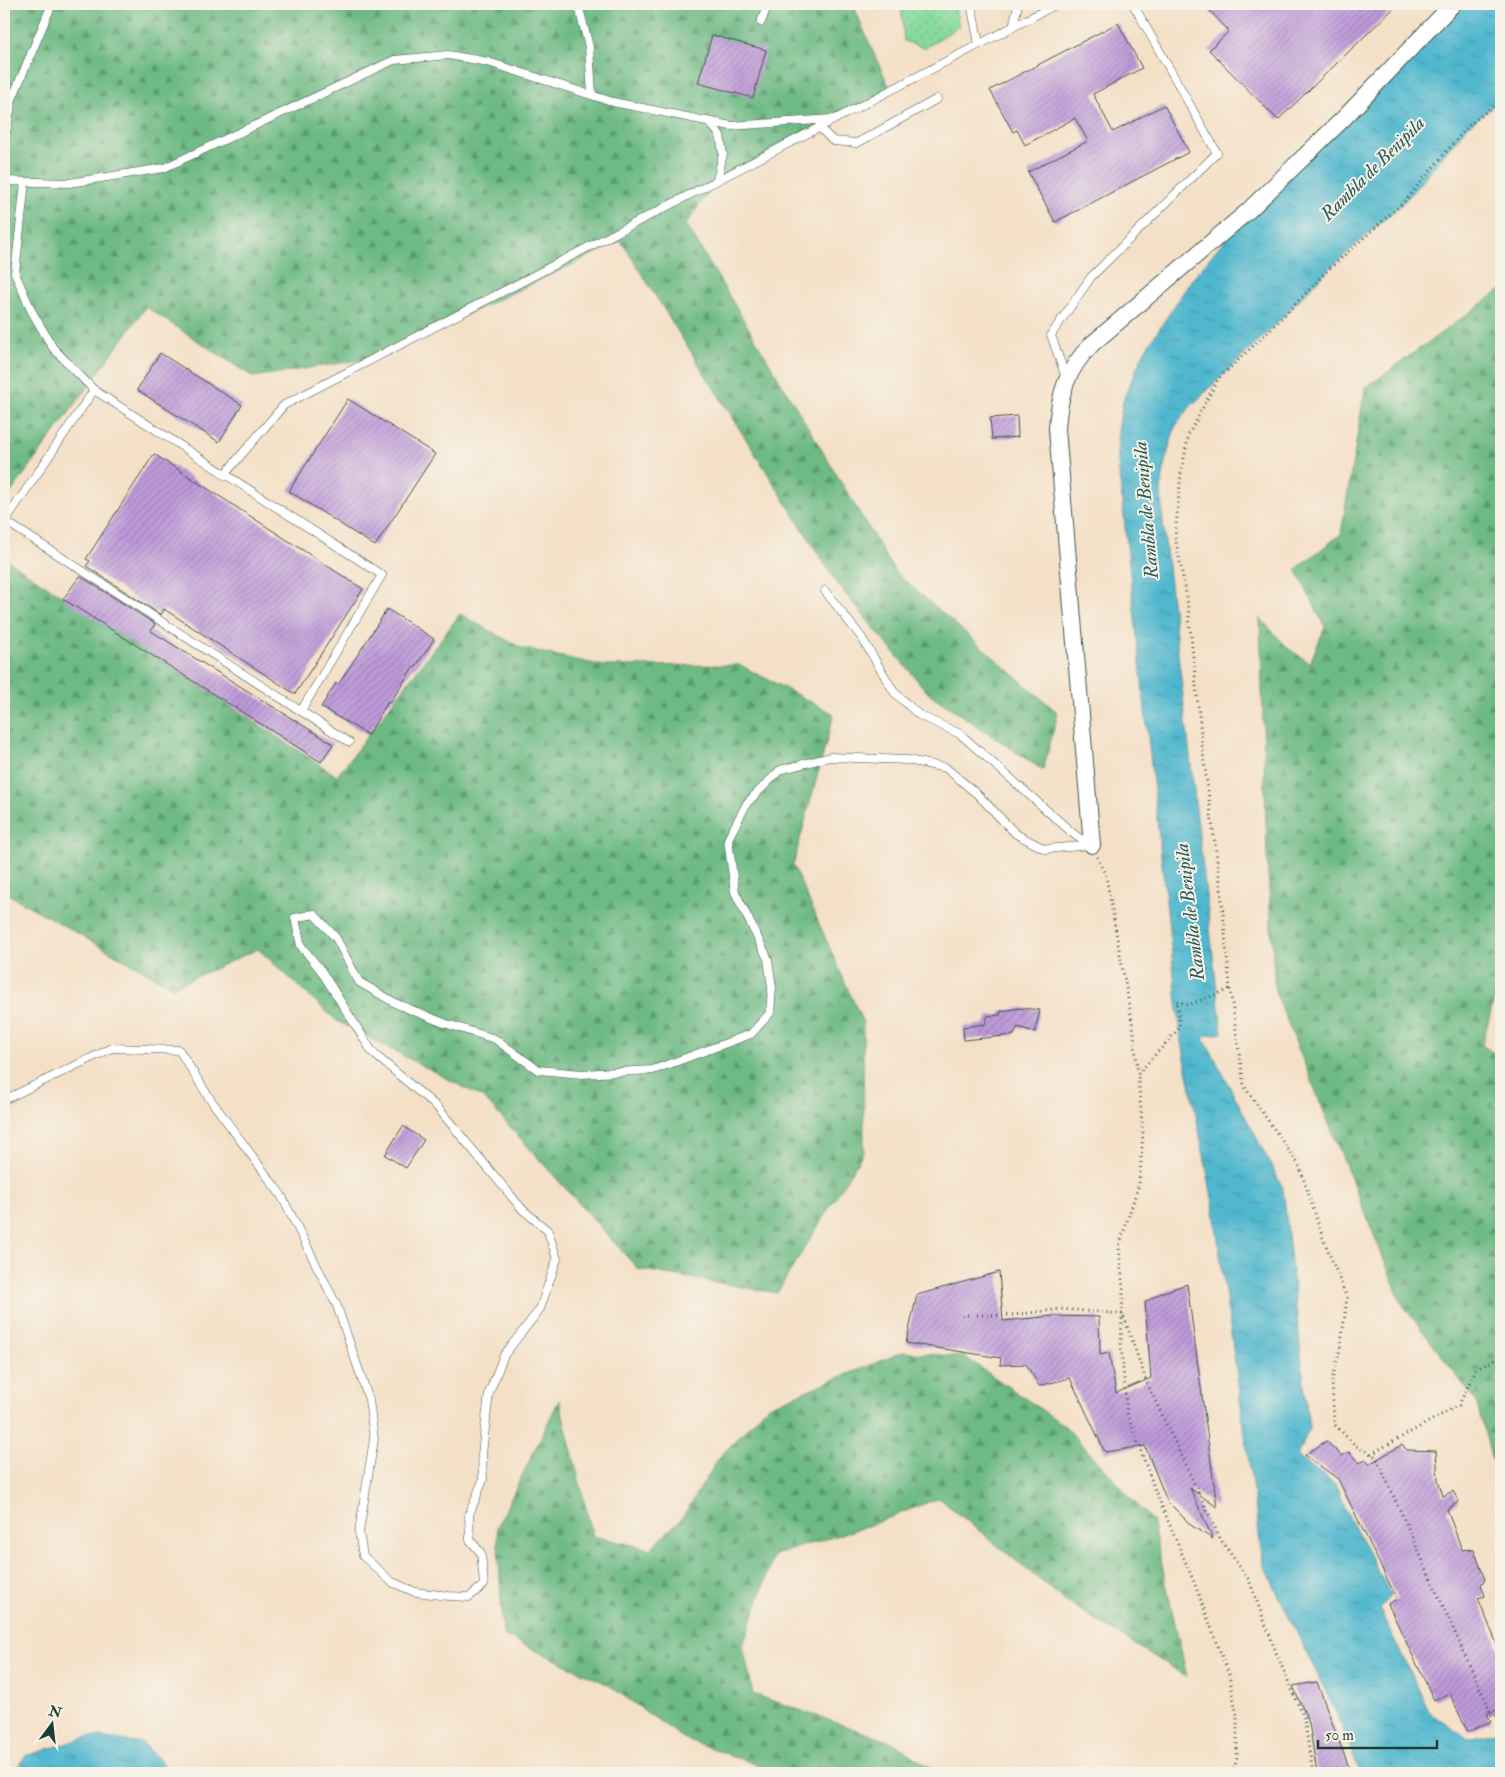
<svg xmlns="http://www.w3.org/2000/svg" width="1505" height="1777" font-family="'IM FELL Double Pica',serif">
<style>
.forest{fill:url(#forest-firs);stroke:#467c5c}
.park{fill:url(#park-dots);stroke:#538c68}
.water{fill:url(#water-ripples);stroke:#387a81}
.building{fill:url(#building-hatch)}
.lines{fill:none;stroke-linecap:round;stroke-linejoin:round}
.lane-casing{stroke:#3f554a;stroke-width:9}
.street-casing{stroke:#3f554a;stroke-width:18}
.path{stroke:#3f554a;stroke-width:3;stroke-dasharray:1 4;stroke-linecap:butt}
.lane{stroke:#fff;stroke-width:8}
.street{stroke:#fff;stroke-width:16}
.labels{text-anchor:middle;stroke-width:4;stroke-linejoin:round;paint-order:stroke}
.water-label{font-size:19px;font-style:italic;fill:#2b5c5a;stroke:#f7f3e8}
</style>
<defs>
<pattern id="forest-firs" width="22" height="20" patternUnits="userSpaceOnUse" patternTransform="scale(1.25)"><rect width="22" height="20" fill="#6dba84"/><path d="M5 1l3.5 6h-7zM16 11l3.5 6h-7z" fill="#59986d"/></pattern>
<pattern id="park-dots" width="8" height="8" patternUnits="userSpaceOnUse" patternTransform="scale(1.25)"><rect width="8" height="8" fill="#87da9c"/><path d="M2 2h.1M6 6h.1" fill="none" stroke="#74bc87" stroke-width="1.8" stroke-linecap="round"/></pattern>
<pattern id="water-ripples" width="26" height="14" patternUnits="userSpaceOnUse" patternTransform="scale(1.25)"><rect width="26" height="14" fill="#50b7ce"/><path d="M2 4q2-2 4 0t4 0M15 11q2-2 4 0t4 0" fill="none" stroke="#4296a8"/></pattern>
<pattern id="building-hatch" width="6" height="6" patternUnits="userSpaceOnUse" patternTransform="scale(1.25)"><rect width="6" height="6" fill="#bf9ada"/><path d="M-1 1l2-2M0 6l6-6M5 7l2-2" fill="none" stroke="#9b7fb2"/></pattern>
</defs>
<rect width="100%" height="100%" fill="#f7f3e8"/>
<filter id="ink" filterUnits="userSpaceOnUse"><feTurbulence type="fractalNoise" baseFrequency=".02" numOctaves="2"/><feDisplacementMap in="SourceGraphic" scale="10" xChannelSelector="R" yChannelSelector="G"/><feConvolveMatrix kernelMatrix="1 2 1 2 8 2 1 2 1" color-interpolation-filters="sRGB"/></filter>
<filter id="wash" filterUnits="userSpaceOnUse"><feTurbulence type="fractalNoise" baseFrequency=".0096" numOctaves="4" result="noise"/><feDisplacementMap in="SourceGraphic" scale="20" xChannelSelector="R" yChannelSelector="G"/><feGaussianBlur stdDeviation="1.12" result="paint"/><feColorMatrix in="noise" values="0 0 0 0 0 0 0 0 0 0 0 0 0 0 0 0 0 1.4 0 .05"/><feComposite in="paint" operator="in"/></filter>
<g filter="url(#wash)">
<rect width="100%" height="100%" fill="#f4e0c7"/>
<g class="forest">
<path d="M4 4H853L872 50 891 90 717 180 686 224 895 572 1058 713 1043 770 928 693 838 585 621 241 378 357 253 377 146 307 4 502Z"/>
<path d="M1501 290V974L1482 1045 1501 1058V1492L1476 1401 1402 1304 1275 991 1267 857 1260 618 1289 649 1310 663 1325 627 1296 569 1341 534 1365 388Z"/>
<path d="M4 558 337 776 460 614 521 648 604 666 740 665 834 714 793 865 863 1023 864 1151 777 1293 638 1269 484 1098 337 1021 258 949 173 987 4 892Z"/>
<path d="M903 1352 965 1357 1065 1426 1152 1521 1187 1677 1067 1602 939 1498 868 1526 774 1555 743 1645 753 1694 892 1742 939 1773H780L683 1738 607 1684 503 1635 497 1527 559 1400 593 1536 650 1549 682 1518 719 1458 768 1406Z"/>
</g>
<path class="park" d="M901 4H954L959 26 925 48 904 41Z"/>
<g class="water">
<path d="M1453 4H1501V100L1468 126 1405 201 1329 269 1270 330 1190 407 1175 427 1165 462 1161 490 1163 523 1222 1033 1203 1036 1283 1188 1309 1429 1297 1456 1335 1484 1349 1517 1391 1595 1379 1608 1429 1711 1467 1738 1501 1731V1773H1360L1340 1721 1263 1563 1212 1197 1181 1038 1118 463V432L1123 400 1144 352 1190 282 1248 211Z"/>
<path d="M91 1736 143 1743 172 1773H13L25 1756Z"/>
</g>
<g id="blocks">
<g class="building">
<path d="M1203 4H1398L1278 120 1209 50 1229 31Z"/>
<path d="M1118 23 1142 68 1093 94 1113 132 1164 105 1189 152 1055 222 1028 172 1088 141 1075 118 1025 145 1017 130 1013 132 990 90Z"/>
<path d="M712 35 766 50 753 98 698 83Z"/>
<path d="M160 353 242 405 219 442 137 390Z"/>
<path d="M348 399 435 454 375 546 289 491Z"/>
<path d="M1017 416 1018 437 992 439 990 418Z"/>
<path d="M154 454 363 589 295 694 164 609 161 615 86 566 90 561 86 559Z"/>
<path d="M80 576 155 624 151 631 333 744 321 762 63 599Z"/>
<path d="M387 609 434 639 415 668 413 667 390 703 388 702 368 735 321 707 336 683 338 685 368 639Z"/>
<path d="M1021 1008 1040 1010 1035 1032 1018 1027 1014 1035 964 1040 963 1027 985 1024 988 1016 1000 1015 1001 1011Z"/>
<path d="M403 1126 424 1140 406 1168 385 1155Z"/>
<path d="M999 1272 1003 1321 1054 1316 1099 1317 1100 1355 1109 1353 1116 1393 1151 1378 1145 1302 1161 1293 1187 1284 1217 1507 1190 1488 1213 1539 1192 1526 1167 1501 1145 1446 1105 1452 1070 1378 1039 1386 1026 1364 1000 1365 1001 1358 906 1343 917 1295Z"/>
<path d="M1326 1441 1342 1456 1349 1452 1359 1463 1366 1460 1369 1464 1402 1445 1407 1450 1436 1451 1438 1480 1443 1496 1453 1491 1459 1502 1447 1509 1462 1550 1474 1549 1485 1580 1481 1584 1485 1596 1478 1598 1501 1654V1708L1487 1714 1491 1721 1468 1732 1449 1693 1434 1700 1388 1604 1397 1599 1338 1479 1305 1455Z"/>
<path d="M1317 1682 1351 1773H1317L1309 1723 1293 1686Z"/>
</g>
</g>
</g>
<g filter="url(#ink)">
<use href="#blocks" fill-opacity="0" stroke="#3f554a" stroke-width="1"/>
<g class="lines">
<defs>
<g id="lane">
<path d="M578 4 589 47 592 95"/>
<path d="M971 4 979 44"/>
<path d="M761 22 768 4"/>
<path d="M1013 27 1018 4"/>
<path d="M709 122 720 135 723 154 717 180"/>
<path d="M819 127 833 141 857 143 937 99"/>
<path d="M4 144 12 99 52 4"/>
<path d="M4 181 69 183 164 168 394 60 448 55 488 62 613 102 731 126 832 119"/>
<path d="M25 182 15 273 31 310 53 348 94 390 382 575 301 711"/>
<path d="M1066 378 1051 335 1091 277 1217 153 1133 4"/>
<path d="M94 390 5 521 349 742"/>
<path d="M224 475 284 405 1057 4"/>
<path d="M825 591 862 638 894 692 919 715 960 734 1076 836 1092 845"/>
<path d="M4 1100 112 1048 179 1050 210 1099 281 1195 337 1306 369 1400 374 1439 359 1532 363 1556 392 1582 415 1592 449 1596 469 1597 484 1585 481 1553 470 1540 469 1515 483 1480 482 1454 489 1393 504 1355 540 1309 557 1259 548 1231 522 1209 437 1107 373 1053 320 969 301 946 295 918 314 914 336 938 359 982 397 1004 444 1023 495 1039 538 1070 582 1074 653 1070 751 1034 770 1013 772 988 768 959 735 892 728 839 747 803 780 770 830 757 908 760 946 768 978 795 1016 834 1045 849 1092 845"/>
</g>
<path id="street" d="M1092 845 1057 429C1059 394 1067 369 1092 344L1248 211 1344 118 1453 4"/>
</defs>
<use href="#lane" class="lane-casing"/>
<use href="#street" class="street-casing"/>
<g class="path">
<path d="M1501 100 1468 126 1405 201 1329 269 1270 330 1218 379 1189 434 1181 473 1175 537 1187 598 1203 753 1221 890 1230 989 1244 1086 1299 1165 1323 1238 1347 1298 1341 1345 1332 1380 1334 1424 1356 1446 1376 1457 1493 1717 1501 1713"/>
<path d="M1097 857 1106 876 1134 1032 1143 1134 1139 1184 1119 1246 1123 1289 1121 1346 1127 1413 1155 1490 1194 1582 1229 1675 1237 1716V1758L1233 1773"/>
<path d="M1177 1001 1188 1005 1230 989"/>
<path d="M1138 1074 1180 1027 1177 1001"/>
<path d="M962 1315H1013L1061 1309 1123 1314"/>
<path d="M1124 1317 1147 1383 1221 1540 1249 1580 1277 1655 1304 1718 1313 1773"/>
<path d="M1371 1454 1459 1405 1476 1369 1501 1357"/>
</g>
<use href="#lane" class="lane"/>
<use href="#street" class="street"/>
</g>
</g>
<g class="labels">
<g class="water-label">
<text transform="translate(1372 168) rotate(-45)" y="7">Rambla de Benipila</text>
<text transform="translate(1145 510) rotate(-95)" y="7">Rambla de Benipila</text>
<text transform="translate(1189 912) rotate(-97)" y="7">Rambla de Benipila</text>
</g>
</g>
<rect width="1505" height="1777" fill="none" stroke="#f7f3e8" stroke-width="20"/>
<g transform="translate(52 1724) rotate(15)" stroke="#f7f3e8" stroke-width="4" paint-order="stroke">
<path d="M0-4L9 19L0 12L-9 19Z" fill="#1f3d34"/>
<text y="-8" font-size="14" font-weight="bold" text-anchor="middle" fill="#1f3d34">N</text>
</g>
<path d="M1318 1740v8h119v-8" fill="none" stroke="#1f3d34" stroke-width="2.5"/>
<text x="1325" y="1740" font-size="15" fill="#1f3d34" stroke="#f7f3e8" stroke-width="4" paint-order="stroke">50 m</text>
</svg>
